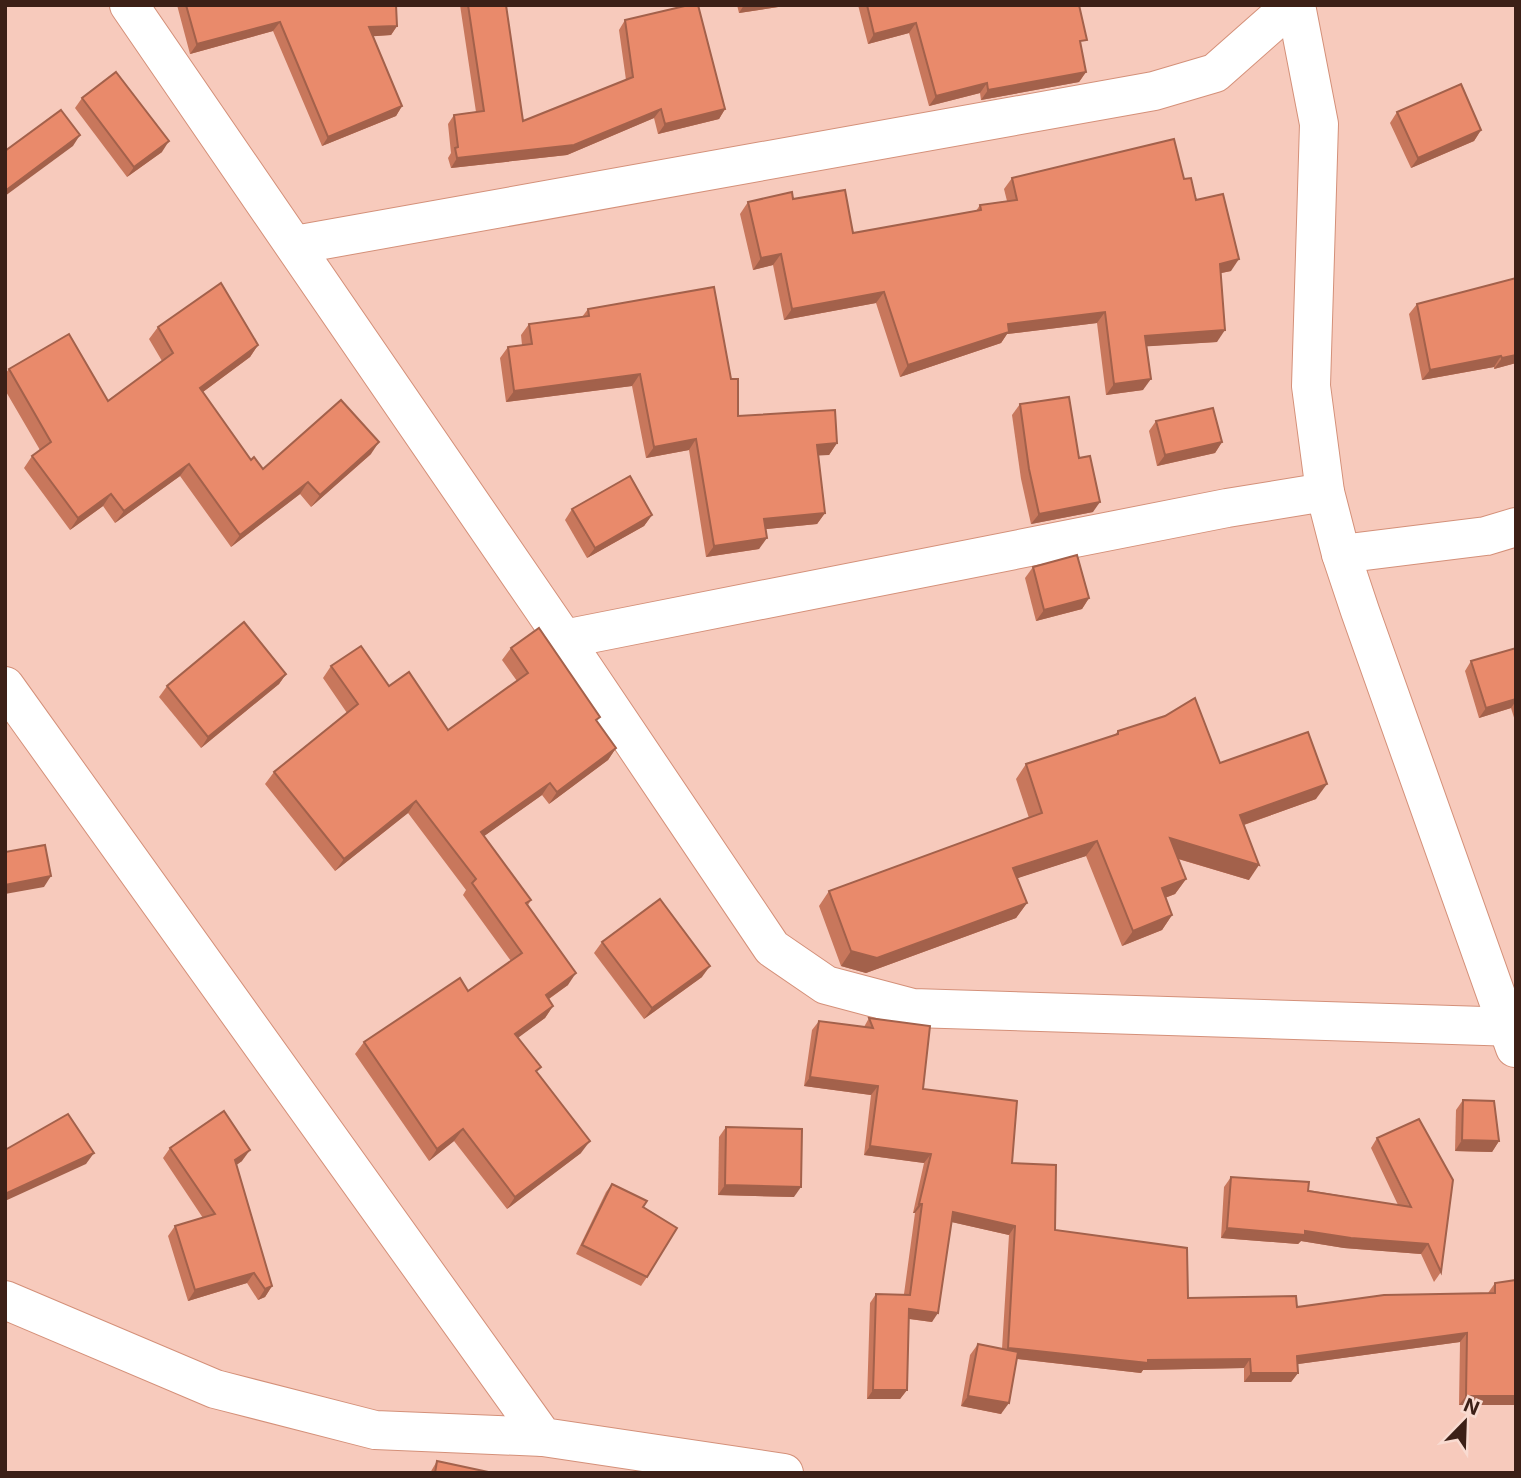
<svg xmlns="http://www.w3.org/2000/svg" width="1521" height="1478" font-family="Inter,sans-serif">
<style>
.lines{fill:none;stroke-linecap:round;stroke-linejoin:round}
.minor-casing{stroke:#d49079;stroke-width:40}
.tertiary-casing{stroke:#d49079;stroke-width:40}
.minor{stroke:#fff;stroke-width:38}
.tertiary{stroke:#fff;stroke-width:38}
.wall{fill:#c8775c}
.shaded-wall{fill:#a3614b}
.building{fill:#e98a6b;stroke:#a3614b;stroke-width:2}
</style>
<rect width="100%" height="100%" fill="#f7cabc"/>
<g class="lines">
<defs>
<g id="minor">
<path d="M129 5 564 639 772 948 826 985 913 1008 1516 1027"/>
<path d="M1296 5 1319 124 1311 386 1325 492 1341 554 1360 611 1515 1048"/>
<path d="M295 245 1154 91 1215 73 1292 5"/>
<path d="M1341 554 1486 536 1516 527"/>
<path d="M564 639 1227 508 1325 492"/>
<path d="M5 1300 215 1389 375 1430 543 1437"/>
</g>
<path id="tertiary" d="M5 686 543 1437 784 1473"/>
</defs>
<use href="#minor" class="minor-casing"/>
<use href="#tertiary" class="tertiary-casing"/>
<use href="#minor" class="minor"/>
<use href="#tertiary" class="tertiary"/>
</g>
<g class="wall">
<path d="M177 5H396L397 26 391 35 373 36 402 106 396 116 322 146 273 31 190 54Z"/>
<path d="M460 5H506L523 121 626 80 619 30 625 20 725 109 719 119 658 134 654 118 567 155 451 168 448 158 451 153 448 124 454 115 476 112Z"/>
<path d="M737 5H791L739 13Z"/>
<path d="M858 5H1079L1081 47 1086 72 1079 82 981 100 980 93 929 106 909 33 868 44Z"/>
<path d="M82 98 162 152 127 177 75 108Z"/>
<path d="M1397 112 1481 130 1474 141 1411 168 1390 123Z"/>
<path d="M1012 178 1184 179 1196 200 1231 271 1221 273 1217 342 1147 346 1143 390 1106 395 1097 323 1007 334 1001 343 900 377 876 303 784 320 773 265 753 270 740 214 748 202 793 199 853 233 976 211 980 205 1007 201 1004 189Z"/>
<path d="M1516 278V363L1494 369V367L1422 380 1409 314 1417 304Z"/>
<path d="M588 309 738 416 837 443 829 455H818L825 513 817 524 766 529 759 549 706 557 689 450 646 458 632 386 506 402 500 358 508 347 522 345 521 335 529 324 582 317Z"/>
<path d="M158 327 258 345 250 357 203 392 251 460 263 469 371 454 311 507 300 494 231 547 180 476 115 523 103 506 70 530 24 468 32 456 40 450 5 390V374L9 369 108 401 162 361 149 339Z"/>
<path d="M1020 404 1093 512 1031 524 1021 479 1012 415Z"/>
<path d="M1156 421 1222 442 1215 453 1157 466 1149 431Z"/>
<path d="M572 509 652 515 644 526 587 558 565 520Z"/>
<path d="M1033 567 1089 598 1082 609 1036 621 1025 578Z"/>
<path d="M511 648 597 722 616 748 608 760 549 804 542 795 484 836 531 900 528 905 568 985 549 999 553 1006 545 1018 518 1037 581 1153 507 1209 454 1141 429 1161 355 1054 364 1042 468 991 511 961 463 895 466 890 408 813 335 871 265 784 274 772 347 713 323 678 331 666 389 686 448 730 517 681 502 660Z"/>
<path d="M1516 648V724L1511 708 1479 718 1465 671 1471 661Z"/>
<path d="M286 674 279 684 201 748 159 697 167 686Z"/>
<path d="M1118 731 1220 763 1316 799 1244 825 1249 880 1178 859 1186 879 1175 894 1165 898 1172 915 1162 930 1122 946 1086 856 1017 878 1027 903 1016 918 866 973 841 966 819 906 829 891 1029 818 1016 779 1026 764 1114 736Z"/>
<path d="M602 942 702 977 644 1019 594 953Z"/>
<path d="M869 1018 923 1089 1012 1163 1055 1230 1188 1298 1297 1307 1488 1293 1495 1283 1516 1405H1459L1460 1342 1298 1364V1373L1291 1382H1244V1368L1143 1370 1141 1373 1017 1359 1001 1414 961 1406 970 1355 978 1344 1002 1349 1009 1235 952 1222 932 1322 909 1319 907 1390 900 1399H867L870 1303 876 1294H904L915 1213H913L924 1163 864 1155 871 1095 804 1086 812 1030 819 1021 864 1027Z"/>
<path d="M1463 1100 1499 1141 1492 1152 1455 1151 1456 1110Z"/>
<path d="M726 1127 794 1197 718 1195 719 1137Z"/>
<path d="M1377 1138 1441 1272 1434 1282 1421 1254 1344 1248 1301 1241 1298 1244 1221 1238 1224 1187 1231 1177 1398 1205 1371 1148Z"/>
<path d="M170 1148 242 1161 236 1165 272 1286 265 1297 258 1300 247 1283 188 1301 168 1236 175 1226 203 1218 163 1158Z"/>
<path d="M612 1184 643 1207 647 1277 641 1286 576 1254 606 1192Z"/>
<path d="M437 1461 493 1473H430Z"/>
</g>
<g class="shaded-wall">
<path d="M744 5H791L739 13Z"/>
<path d="M280 22 273 31 190 54 197 44Z"/>
<path d="M916 23 909 33 868 44 874 34Z"/>
<path d="M397 26 391 35 363 37 369 27Z"/>
<path d="M1086 72 1079 82 981 100 988 90Z"/>
<path d="M987 83 980 93 929 106 936 96Z"/>
<path d="M402 106 396 116 322 146 328 137Z"/>
<path d="M661 109 654 118 567 155 451 168 457 158Z"/>
<path d="M725 109 719 119 658 134 665 124Z"/>
<path d="M1481 130 1474 141 1411 168 1418 158Z"/>
<path d="M80 135 73 146 5 196V191Z"/>
<path d="M169 141 162 152 127 177 134 167Z"/>
<path d="M781 254 773 265 753 270 761 258Z"/>
<path d="M1239 259 1231 271 1212 275 1220 264Z"/>
<path d="M884 292 876 303 784 320 792 309Z"/>
<path d="M1105 312 1097 323 1007 334 1001 343 900 377 908 365 1008 324Z"/>
<path d="M1225 330 1217 342 1137 347 1145 336Z"/>
<path d="M258 345 250 357 192 400 200 388Z"/>
<path d="M1516 355V363L1494 369 1502 358Z"/>
<path d="M1501 356 1494 367 1422 380 1430 370Z"/>
<path d="M640 374 632 386 506 402 514 391Z"/>
<path d="M1151 379 1143 390 1106 395 1114 384Z"/>
<path d="M696 439 689 450 646 458 654 447Z"/>
<path d="M379 442 371 454 311 507 320 495Z"/>
<path d="M1222 442 1215 453 1157 466 1165 455Z"/>
<path d="M837 443 829 455 809 456 817 445Z"/>
<path d="M189 464 180 476 115 523 124 511Z"/>
<path d="M308 482 300 494 231 547 240 535Z"/>
<path d="M111 494 103 506 70 530 78 518Z"/>
<path d="M1100 502 1093 512 1031 524 1039 514Z"/>
<path d="M825 513 817 524 756 530 764 519Z"/>
<path d="M652 515 644 526 587 558 595 548Z"/>
<path d="M767 538 759 549 706 557 714 546Z"/>
<path d="M1089 598 1082 609 1036 621 1044 610Z"/>
<path d="M286 674 279 684 201 748 208 737Z"/>
<path d="M1516 699V701L1511 708 1479 718 1486 708Z"/>
<path d="M616 748 608 760 549 804 557 792Z"/>
<path d="M550 783 542 795 473 844 481 832Z"/>
<path d="M1327 784 1316 799 1229 830 1240 815Z"/>
<path d="M416 801 408 813 335 871 344 859Z"/>
<path d="M1170 838 1259 865 1249 880 1159 853Z"/>
<path d="M1097 841 1086 856 1003 883 1013 868Z"/>
<path d="M51 876 44 887 5 894V885Z"/>
<path d="M1186 879 1175 894 1151 903 1162 888Z"/>
<path d="M1027 903 1016 918 866 973 841 966 851 951Z"/>
<path d="M1172 915 1162 930 1122 946 1133 931Z"/>
<path d="M710 966 702 977 644 1019 652 1008Z"/>
<path d="M576 973 568 985 537 1007 546 995Z"/>
<path d="M553 1006 545 1018 507 1046 515 1034Z"/>
<path d="M810 1077 878 1086 871 1095 804 1086Z"/>
<path d="M463 1129 454 1141 429 1161 437 1149Z"/>
<path d="M1462 1140 1499 1141 1492 1152 1455 1151Z"/>
<path d="M590 1141 581 1153 507 1209 515 1197Z"/>
<path d="M870 1146 931 1154 924 1163 864 1155Z"/>
<path d="M250 1150 242 1161 228 1171 235 1160Z"/>
<path d="M94 1153 86 1164 5 1201V1194Z"/>
<path d="M725 1185 801 1187 794 1197 718 1195Z"/>
<path d="M919 1204H922L915 1213H913Z"/>
<path d="M953 1212 1015 1226 1009 1235 947 1221Z"/>
<path d="M1227 1228 1305 1231 1428 1244 1421 1254 1344 1248 1301 1241 1298 1244 1221 1238Z"/>
<path d="M254 1273 247 1283 188 1301 195 1290Z"/>
<path d="M272 1286 265 1297 258 1300 265 1289Z"/>
<path d="M909 1309 938 1313 932 1322 903 1318Z"/>
<path d="M1467 1333 1460 1342 1291 1365 1297 1356Z"/>
<path d="M1008 1348 1148 1360 1250 1359 1244 1368 1143 1370 1141 1373 1001 1357Z"/>
<path d="M1251 1373H1298L1291 1382H1244Z"/>
<path d="M873 1390H907L900 1399H867Z"/>
<path d="M968 1396 1009 1403 1001 1414 961 1406Z"/>
<path d="M1466 1396H1516V1405H1459Z"/>
</g>
<g class="building">
<path d="M186 5H396L397 26 369 27 402 106 328 137 280 22 197 44Z"/>
<path d="M468 5H506L523 121 633 77 625 20 689 5H698L725 109 665 124 661 109 574 145 457 158 455 148 458 147 454 115 484 111Z"/>
<path d="M867 5H1079L1087 40 1080 41 1086 72 988 90 987 83 936 96 916 23 874 34Z"/>
<path d="M116 72 169 141 134 167 82 98Z"/>
<path d="M1461 84 1481 130 1418 158 1397 112Z"/>
<path d="M61 110 80 135 5 191V151Z"/>
<path d="M1174 139 1184 179 1191 178 1196 200 1223 194 1239 259 1220 264 1225 330 1145 336 1151 379 1114 384 1105 312 1008 324 1009 332 908 365 884 292 792 309 781 254 761 258 748 202 792 192 793 199 845 190 853 233 981 210 980 205 1017 200 1012 178Z"/>
<path d="M1516 278V355L1502 358 1501 356 1430 370 1417 304Z"/>
<path d="M221 283 258 345 200 388 251 460 254 457 263 469 341 400 379 442 320 495 308 482 240 535 189 464 124 511 111 494 78 518 32 456 51 442 9 369 69 334 108 401 173 353 158 327Z"/>
<path d="M714 287 731 379H738V416L835 410 837 443 817 445 825 513 764 519 767 538 714 546 696 439 654 447 640 374 514 391 508 347 532 344 529 324 589 316 588 309Z"/>
<path d="M1069 397 1079 458 1090 456 1100 502 1039 514 1029 469 1020 404Z"/>
<path d="M1213 408 1222 442 1165 455 1156 421Z"/>
<path d="M630 476 652 515 595 548 572 509Z"/>
<path d="M1077 555 1089 598 1044 610 1033 567Z"/>
<path d="M244 622 286 674 208 737 167 686Z"/>
<path d="M539 628 600 717 596 720 616 748 557 792 550 783 481 832 531 900 526 903 576 973 546 995 553 1006 515 1034 541 1067 536 1071 590 1141 515 1197 463 1129 437 1149 364 1042 460 978 468 991 522 953 472 883 476 879 416 801 344 859 274 772 358 704 331 666 361 646 389 686 409 672 448 730 528 673 511 648Z"/>
<path d="M1516 648V699L1486 708 1471 661Z"/>
<path d="M1195 698 1220 763 1308 732 1327 784 1240 815 1259 865 1170 838 1186 879 1162 888 1172 915 1133 931 1097 841 1013 868 1027 903 877 958 851 951 829 891 1042 813 1026 764 1118 734V731L1165 716Z"/>
<path d="M45 845 51 876 5 885V852Z"/>
<path d="M660 899 710 966 652 1008 602 942Z"/>
<path d="M869 1018 930 1026 923 1089 1017 1101 1012 1163 1056 1165 1055 1230 1187 1248 1188 1298 1296 1296 1297 1307 1384 1295 1495 1293V1283L1516 1280V1396H1466L1467 1333 1297 1356 1298 1373H1251L1250 1359 1148 1360V1363L1008 1348 1015 1226 953 1212 938 1313 909 1309 907 1390H873L876 1294 910 1295 922 1204H919L931 1154 870 1146 878 1086 810 1077 819 1021 873 1028Z"/>
<path d="M1463 1100 1494 1101 1499 1141 1462 1140Z"/>
<path d="M224 1111 250 1150 235 1160 272 1286 265 1289 254 1273 195 1290 175 1226 215 1214 170 1148Z"/>
<path d="M68 1114 94 1153 5 1194V1150Z"/>
<path d="M1419 1119 1453 1180 1441 1272 1428 1244 1351 1238 1305 1231V1235L1227 1228 1231 1177 1309 1182 1308 1191 1411 1207 1377 1138Z"/>
<path d="M726 1127 802 1129 801 1187 725 1185Z"/>
<path d="M612 1184 647 1201 643 1207 677 1228 647 1277 582 1245Z"/>
<path d="M978 1344 1018 1352 1009 1403 968 1396Z"/>
<path d="M437 1461 493 1473H435Z"/>
</g>
<rect width="1521" height="1478" fill="none" stroke="#3c2017" stroke-width="14"/>
<g transform="translate(1465 1422) rotate(23)" stroke="#f9dbd1" stroke-width="5" paint-order="stroke">
<path d="M0-5L12 26L0 18L-12 26Z" fill="#3c2017"/>
<text y="-10" font-size="19" font-weight="bold" text-anchor="middle" fill="#3c2017">N</text>
</g>
</svg>
